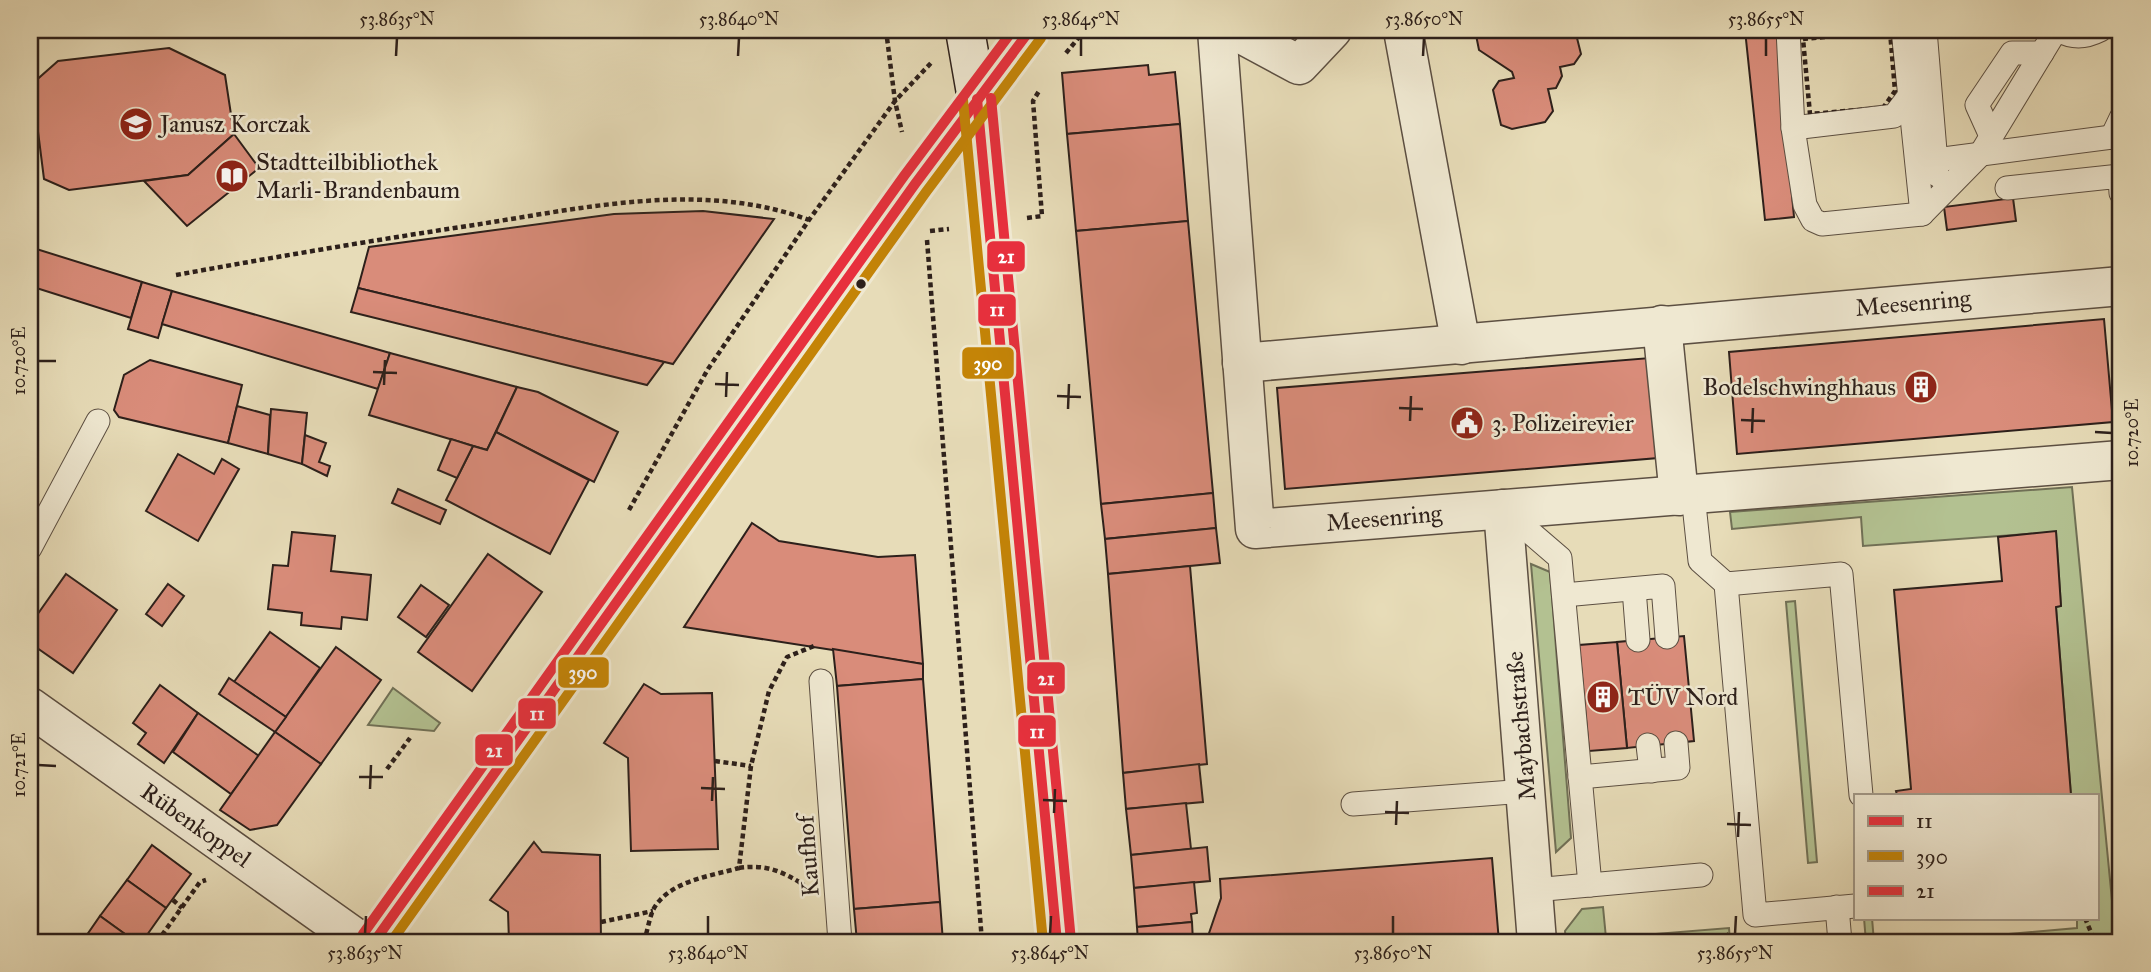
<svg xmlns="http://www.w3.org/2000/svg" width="2151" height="972" font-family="'IM FELL Great Primer',serif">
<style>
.green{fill:#b3c191;stroke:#707056;stroke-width:2}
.building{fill:#d98c7a;stroke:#2d201b;stroke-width:2}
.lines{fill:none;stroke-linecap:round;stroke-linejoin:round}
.lane-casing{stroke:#5c4f42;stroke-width:25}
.street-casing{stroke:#5c4f42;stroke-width:41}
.secondary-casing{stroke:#2d201b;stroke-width:41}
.path{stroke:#2d201b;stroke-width:4.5;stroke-dasharray:5 3.5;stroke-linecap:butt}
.lane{stroke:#efe8d1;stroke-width:23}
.street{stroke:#efe8d1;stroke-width:38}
.secondary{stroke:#efe8d1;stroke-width:38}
.bus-1-casing{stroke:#efe8d1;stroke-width:16}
.bus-2-casing{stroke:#efe8d1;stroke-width:16}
.bus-3-casing{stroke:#efe8d1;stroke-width:16}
.bus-1{stroke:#e7303d;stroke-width:10}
.bus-2{stroke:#c48407;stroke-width:10}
.bus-3{stroke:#e7303d;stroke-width:10}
.ticks{fill:none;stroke:#2d201b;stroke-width:2.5}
.bus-dot{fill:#2d201b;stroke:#efe8d1;stroke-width:2.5}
.labels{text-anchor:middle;stroke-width:5;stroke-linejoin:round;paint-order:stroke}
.poi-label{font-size:24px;fill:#2d201b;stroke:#efe8d1;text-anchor:start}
.street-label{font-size:24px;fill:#2d201b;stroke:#efe8d1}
.line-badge{stroke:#efe8d1;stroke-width:2.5}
.badge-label{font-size:19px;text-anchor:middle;font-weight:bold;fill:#fff}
.neatline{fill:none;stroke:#2d201b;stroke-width:2.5}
.ticks-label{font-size:18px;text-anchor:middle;fill:#2d201b}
</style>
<rect width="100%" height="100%" fill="#e7dcb8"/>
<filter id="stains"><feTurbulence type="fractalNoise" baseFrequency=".00286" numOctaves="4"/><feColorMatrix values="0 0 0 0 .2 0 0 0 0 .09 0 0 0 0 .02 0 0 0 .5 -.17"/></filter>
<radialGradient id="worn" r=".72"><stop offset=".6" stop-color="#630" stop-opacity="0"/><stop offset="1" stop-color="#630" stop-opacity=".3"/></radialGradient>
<g class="green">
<path d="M2072 487 2116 942H1918L2077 928V918H2097V795H2071L2056 607 2061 606 2056 532 1863 546 1861 517 1732 529 1730 512Z"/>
<path d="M1531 564 1550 572 1571 838 1556 852Z"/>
<path d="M1795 601 1817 862 1808 863 1786 602Z"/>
<path d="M393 688 440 723 434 731 368 725Z"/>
<path d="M1603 907 1606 938 1729 928 1730 942H1566L1565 931 1582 909Z"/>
<path d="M1864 918H1872L1874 942H1866Z"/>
</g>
<g class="building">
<path d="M1475 30H1575L1581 54 1574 64 1560 67 1562 76 1556 88 1548 89 1553 111 1545 122 1512 129 1501 125 1493 90 1499 81 1514 78 1512 72 1479 50Z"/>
<path d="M1745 30H1777L1794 217 1765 220Z"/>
<path d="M169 48 225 75 234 134 188 175 69 190 44 179 32 84 58 61Z"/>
<path d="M1148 65 1149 75 1175 72 1180 124 1067 134 1062 73Z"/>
<path d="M1180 124 1188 221 1076 231 1067 134Z"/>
<path d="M234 134 259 168 187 226 144 181 188 175Z"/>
<path d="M2013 198 2016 221 1947 230 1944 207Z"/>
<path d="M703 211 774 219 673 364 358 288 369 247 614 214Z"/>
<path d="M1188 221 1213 493 1101 504 1076 231Z"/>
<path d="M30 247 142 282 131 318 30 286Z"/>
<path d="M142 282 172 291 158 338 128 329Z"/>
<path d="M358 288 664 362 647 385 351 312Z"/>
<path d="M172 291 390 353 378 389 162 324Z"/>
<path d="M2104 319 2113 422 1737 454 1729 352Z"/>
<path d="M390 353 517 387 487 450 369 415Z"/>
<path d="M1650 358 1658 458 1285 489 1277 388Z"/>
<path d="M150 360 242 385 228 443 119 417 114 410 124 375Z"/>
<path d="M517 387 538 392 618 432 594 482 496 432Z"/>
<path d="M237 406 270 415 268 454 228 443Z"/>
<path d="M271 409 307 413 302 464 268 454Z"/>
<path d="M496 432 589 480 550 554 446 500 473 446 487 450Z"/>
<path d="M305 435 326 443 319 462 330 466 327 476 302 464Z"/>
<path d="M451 439 473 446 457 478 438 470Z"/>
<path d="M178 454 214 474 222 459 239 469 198 541 146 511Z"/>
<path d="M398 489 446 510 440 524 392 503Z"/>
<path d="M1213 493 1216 528 1105 539 1101 504Z"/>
<path d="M752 523 779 541 878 557 915 555 923 664 684 627Z"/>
<path d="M1216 528 1220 563 1108 574 1105 539Z"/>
<path d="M2056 531 2061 606 2056 607 2071 795H1897L1896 791 1911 789 1894 590 2002 581 1998 537Z"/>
<path d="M292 532 335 536 331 571 371 575 367 620 342 617 341 629 301 625 302 613 268 609 273 565 288 566Z"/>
<path d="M488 554 542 592 472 691 418 652Z"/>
<path d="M1190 566 1207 764 1123 773 1108 574Z"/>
<path d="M66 574 117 610 73 673 30 643V625Z"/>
<path d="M168 584 184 596 162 626 146 614Z"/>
<path d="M421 585 449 605 426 637 398 617Z"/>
<path d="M270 632 320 668 286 717 234 682Z"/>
<path d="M1684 636 1694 741 1627 748 1617 642Z"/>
<path d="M1617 642 1627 748 1589 751 1579 645Z"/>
<path d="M336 647 381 680 321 764 275 732Z"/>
<path d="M833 649 923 664V679L837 686Z"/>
<path d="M229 678 286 717 275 732 219 694Z"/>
<path d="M923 679 940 902 854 909 837 686Z"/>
<path d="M644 684 661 694 712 693 718 849 631 851 628 758 604 743Z"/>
<path d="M160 685 198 713 164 763 138 744 146 733 133 723Z"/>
<path d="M198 713 259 756 231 794 173 752Z"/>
<path d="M275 732 321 764 277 825 250 830 220 810Z"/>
<path d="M1199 764 1203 802 1126 809 1123 773Z"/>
<path d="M1186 803 1191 849 1131 855 1126 809Z"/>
<path d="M534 842 542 852 600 855 601 942H509L508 912 490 900Z"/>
<path d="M152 845 191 874 166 908 127 880Z"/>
<path d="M1207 847 1210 881 1134 888 1131 855Z"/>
<path d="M1492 858 1499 942H1206L1221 898 1220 879Z"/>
<path d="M127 880 166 908 142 942H136L100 916Z"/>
<path d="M1194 882 1197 913 1191 914 1192 922 1137 927 1134 888Z"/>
<path d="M940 902 943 942H857L854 909Z"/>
<path d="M100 916 136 942H82Z"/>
<path d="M1192 922 1193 942H1138L1137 927Z"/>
</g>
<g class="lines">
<defs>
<g id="lane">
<path d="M1788 30 1793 128 1805 205 1813 220 1822 224 1922 214 1980 155 2056 30"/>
<path d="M1903 30 1922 214"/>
<path d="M1925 30 1937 175"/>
<path d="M2057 30C2073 38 2084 38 2100 30"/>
<path d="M1793 128 1894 116 1910 95"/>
<path d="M1991 136 1977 105 2012 53H2042"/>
<path d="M2112 137 2121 118"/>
<path d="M1936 160 2112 137 2121 140"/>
<path d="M2007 188 2120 176 2121 193"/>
<path d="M1693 495 1700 561 1726 584"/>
<path d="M1503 509 1560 558 1590 885"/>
<path d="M30 548 98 421"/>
<path d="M1634 589 1638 640"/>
<path d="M1564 595 1663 586 1667 637"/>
<path d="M821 681 840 942"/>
<path d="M1648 745 1651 771"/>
<path d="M1580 777 1678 768 1676 743"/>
<path d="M1353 804 1526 791"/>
<path d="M1534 890 1701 875"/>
<path d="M1855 906 1755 915 1726 584 1841 574 1861 795"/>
<path d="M1837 907 1840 942"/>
</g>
<g id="street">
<path d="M1217 30 1255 529 2121 460"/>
<path d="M1234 30 1299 65 1332 30"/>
<path d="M1403 30 1461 345"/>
<path d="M1662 325 1679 496"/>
<path d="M1242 363 2121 286"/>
<path d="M1503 509 1537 942"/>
<path d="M30 707 361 942"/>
</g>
<g id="secondary">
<path d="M965 30 977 99 1057 942"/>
<path d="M374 942 915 184 1030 30"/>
</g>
</defs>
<use href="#lane" class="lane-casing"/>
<use href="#street" class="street-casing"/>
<use href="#secondary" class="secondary-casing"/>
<g class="path">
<path d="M886 30 895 101 902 132"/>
<path d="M1890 31 1895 91 1883 108 1810 114 1803 39Z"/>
<path d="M1066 53 1085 30"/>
<path d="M1027 218 1042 216 1033 101 1039 91"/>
<path d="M930 231 949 229"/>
<path d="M927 240 982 942"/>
<path d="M176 275C275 257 375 240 474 225 584 208 702 180 809 220"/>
<path d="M629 510 708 369 809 220 895 101 931 63"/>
<path d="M715 761 751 766"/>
<path d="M387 769 410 738"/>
<path d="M739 868C765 864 782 871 804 885"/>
<path d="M173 900 182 908"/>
<path d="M2085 918 2095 942"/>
<path d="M601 922 653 911"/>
<path d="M145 937 152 942"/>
<path d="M157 942 200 882 206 880"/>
<path d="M644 942C647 932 649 920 653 910 668 881 711 876 739 868L751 766 769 691 787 657 814 646"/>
<path d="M1718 942 1729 934"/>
</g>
<use href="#lane" class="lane"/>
<use href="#street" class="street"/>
<use href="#secondary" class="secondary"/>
<defs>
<g id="bus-1">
<path d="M977 99 1057 942"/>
<path d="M374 942 915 184 1030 30"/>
</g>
<g id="bus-2">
<path d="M963 100 1043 942"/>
<path d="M391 942 926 192 1041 38"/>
</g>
<g id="bus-3">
<path d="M991 98 1071 941"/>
<path d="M363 934 904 176 1013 30"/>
</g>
</defs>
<use href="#bus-1" class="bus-1-casing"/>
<use href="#bus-2" class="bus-2-casing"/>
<use href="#bus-3" class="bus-3-casing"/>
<use href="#bus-1" class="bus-1"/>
<use href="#bus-2" class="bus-2"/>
<use href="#bus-3" class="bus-3"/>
</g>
<path class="ticks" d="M396 56 397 38M738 56 739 38M1081 56V38M1423 56 1424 38M1766 56V38M38 361H56M373 372 397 373M715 384 739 385M384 385 385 360M1057 396 1081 397M726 397 727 372M1399 408 1423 409M1068 409 1069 384M1741 420 1765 421M1410 421 1411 396M2095 432 2112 433M1752 433 1753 408M38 765 56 766M359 777H383M701 788 725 789M370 789 371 765M1043 800 1067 801M712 801 713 777M1385 812 1409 813M1054 813 1055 789M1727 824 1751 825M1396 825 1397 801M1738 837 1739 812M365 934 366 916M708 934V916M1050 934 1051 916M1393 934V916M1735 934 1736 916"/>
<defs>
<symbol id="school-disc" viewBox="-11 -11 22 22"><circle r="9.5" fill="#8f2418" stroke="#efe8d1"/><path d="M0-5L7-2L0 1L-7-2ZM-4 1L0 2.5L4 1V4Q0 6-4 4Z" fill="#fff"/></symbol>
<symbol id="library-disc" viewBox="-11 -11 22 22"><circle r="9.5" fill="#8f2418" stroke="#efe8d1"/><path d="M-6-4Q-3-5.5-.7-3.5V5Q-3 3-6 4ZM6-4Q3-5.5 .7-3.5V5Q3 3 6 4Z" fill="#fff"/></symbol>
<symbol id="building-disc" viewBox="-11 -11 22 22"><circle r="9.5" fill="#8f2418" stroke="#efe8d1"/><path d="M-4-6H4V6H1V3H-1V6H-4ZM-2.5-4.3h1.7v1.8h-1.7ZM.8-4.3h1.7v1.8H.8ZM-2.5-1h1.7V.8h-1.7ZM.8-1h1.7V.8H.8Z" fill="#fff"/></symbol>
<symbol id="civic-disc" viewBox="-11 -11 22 22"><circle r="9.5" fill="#8f2418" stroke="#efe8d1"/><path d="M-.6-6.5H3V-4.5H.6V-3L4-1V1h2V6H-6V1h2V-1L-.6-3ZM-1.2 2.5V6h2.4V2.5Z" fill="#fff"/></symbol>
</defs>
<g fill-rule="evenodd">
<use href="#school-disc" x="117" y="105" width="38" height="38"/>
<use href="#library-disc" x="213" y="157" width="38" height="38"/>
<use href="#building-disc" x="1902" y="368" width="38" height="38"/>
<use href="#civic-disc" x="1448" y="404" width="38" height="38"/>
<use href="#building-disc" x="1584" y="678" width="38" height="38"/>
</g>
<circle class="bus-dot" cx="861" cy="284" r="6"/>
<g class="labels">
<g class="poi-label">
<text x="160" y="132">Janusz Korczak</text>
<text x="256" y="170">Stadtteilbibliothek<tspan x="256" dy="28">Marli-Brandenbaum</tspan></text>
<text x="1896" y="395" text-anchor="end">Bodelschwinghhaus</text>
<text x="1492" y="431">3. Polizeirevier</text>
<text x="1628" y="705">TÜV Nord</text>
</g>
<g class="street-label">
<text transform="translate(1913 303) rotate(-5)" y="8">Meesenring</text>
<text transform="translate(1384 518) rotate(-5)" y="8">Meesenring</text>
<text transform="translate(1521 726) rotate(-95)" y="8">Maybachstraße</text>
<text transform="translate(196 825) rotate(35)" y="8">Rübenkoppel</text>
<text transform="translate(808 856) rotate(-94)" y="8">Kaufhof</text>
</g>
</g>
<g class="line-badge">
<rect x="986" y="240" width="40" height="33" rx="7" fill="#e7303d"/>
<rect x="977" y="293" width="40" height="34" rx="7" fill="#e7303d"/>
<rect x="961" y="346" width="54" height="34" rx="7" fill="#c48407"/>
<rect x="557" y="656" width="53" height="33" rx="7" fill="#c48407"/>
<rect x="1026" y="661" width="40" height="34" rx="7" fill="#e7303d"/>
<rect x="517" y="697" width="40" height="33" rx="7" fill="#e7303d"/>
<rect x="1017" y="714" width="40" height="34" rx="7" fill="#e7303d"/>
<rect x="474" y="733" width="40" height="34" rx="7" fill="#e7303d"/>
</g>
<g class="badge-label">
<text x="1006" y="263">21</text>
<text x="997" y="316">11</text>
<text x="988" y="370">390</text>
<text x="583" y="679">390</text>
<text x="1046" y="685">21</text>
<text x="537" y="720">11</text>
<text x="1037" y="738">11</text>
<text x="494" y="757">21</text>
</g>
<rect width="2151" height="972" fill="none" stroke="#e7dcb8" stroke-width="77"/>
<rect x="1854" y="794" width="245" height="126" fill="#efe8d1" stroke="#a19888" stroke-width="2"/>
<rect x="1868" y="816" width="35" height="10" fill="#e7303d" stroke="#a19888" stroke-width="2"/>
<text x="1916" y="828" font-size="21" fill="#2d201b">11</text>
<rect x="1868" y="851" width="35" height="10" fill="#c48407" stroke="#a19888" stroke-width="2"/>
<text x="1916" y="864" font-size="21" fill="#2d201b">390</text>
<rect x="1868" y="886" width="35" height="10" fill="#e7303d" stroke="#a19888" stroke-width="2"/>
<text x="1916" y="898" font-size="21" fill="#2d201b">21</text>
<rect x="38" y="38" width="2074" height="896" class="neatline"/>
<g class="ticks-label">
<text x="397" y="25">53.8635°N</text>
<text x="739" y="25">53.8640°N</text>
<text x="1081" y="25">53.8645°N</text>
<text x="1424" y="25">53.8650°N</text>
<text x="1766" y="25">53.8655°N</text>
<text transform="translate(19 361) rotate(-90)" y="6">10.720°E</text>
<text transform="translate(2132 433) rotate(-90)" y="6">10.720°E</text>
<text transform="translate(19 765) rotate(-90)" y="6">10.721°E</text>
<text x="365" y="959">53.8635°N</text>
<text x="708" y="959">53.8640°N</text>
<text x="1050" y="959">53.8645°N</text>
<text x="1393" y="959">53.8650°N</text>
<text x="1735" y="959">53.8655°N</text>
</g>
<rect width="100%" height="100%" filter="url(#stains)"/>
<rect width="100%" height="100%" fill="url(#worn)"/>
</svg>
